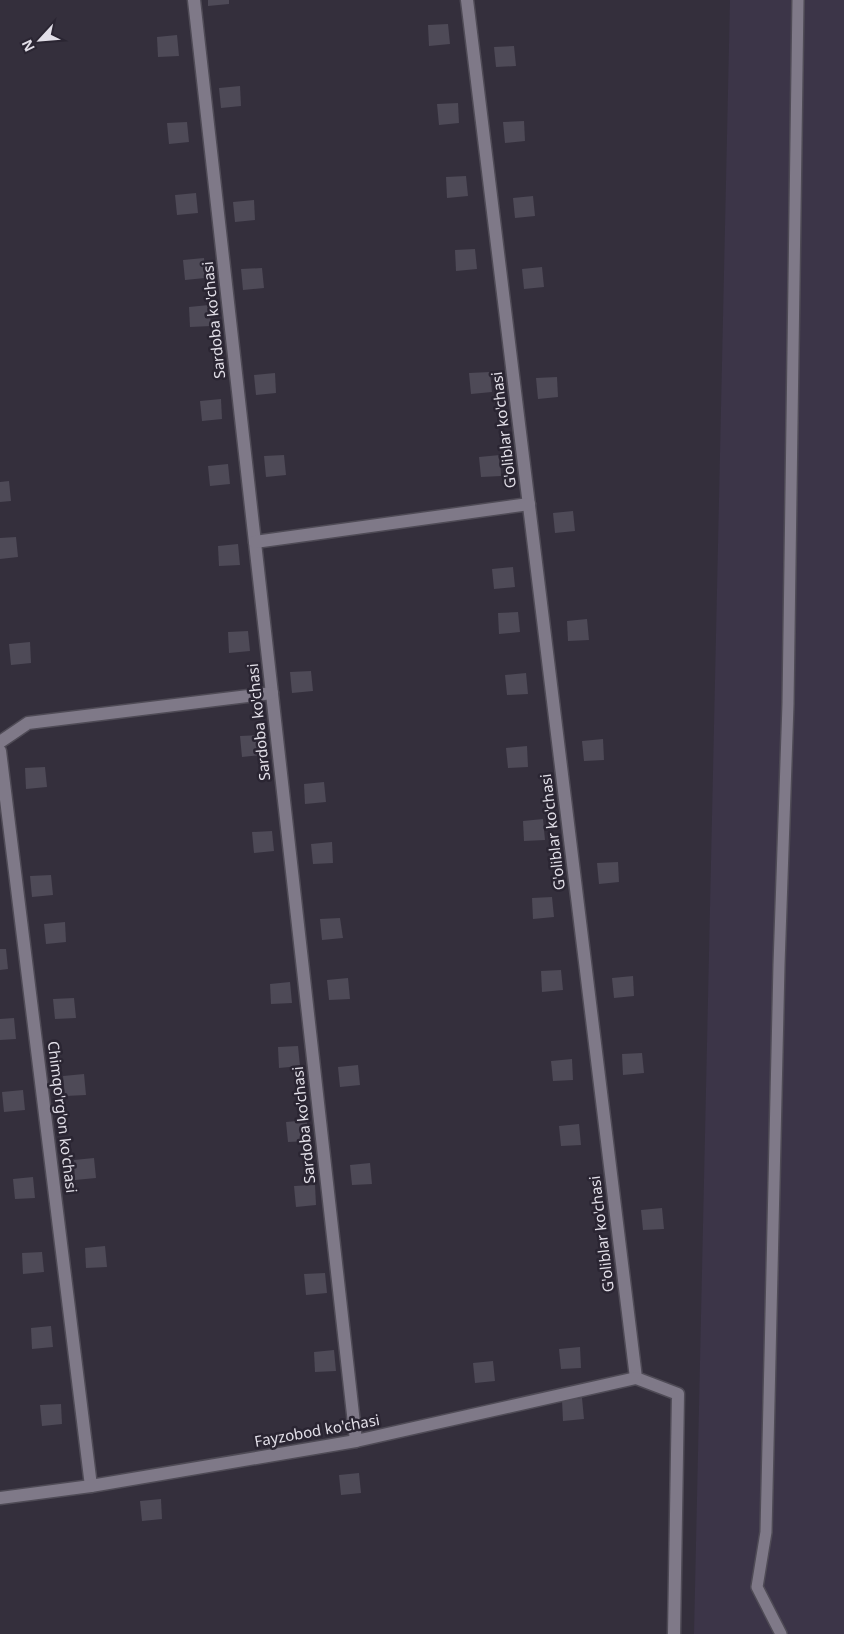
<svg xmlns="http://www.w3.org/2000/svg" width="844" height="1634" font-family="'Noto Sans',sans-serif">
<style>
.built{fill:#3c3548}
.building{fill:#4e4a57}
.lines{fill:none;stroke-linecap:round;stroke-linejoin:round}
.service-casing{stroke:#4f4b56;stroke-width:14}
.minor-casing{stroke:#4f4b56;stroke-width:15}
.service{stroke:#7f7988;stroke-width:11}
.minor{stroke:#7f7988;stroke-width:12}
.labels{text-anchor:middle;stroke-width:5;stroke-linejoin:round;paint-order:stroke}
.street-label{font-size:15px;fill:#e2dfe8;stroke:#2a2532}
</style>
<rect width="100%" height="100%" fill="#342f3c"/>
<path class="built" d="M730 0H844V1634H694Z"/>
<g class="building">
<path d="M208 0H229V4L208 6Z"/>
<path d="M448 24 450 44 429 46 428 25Z"/>
<path d="M177 35 179 56 158 57 157 37Z"/>
<path d="M514 46 516 66 496 67 494 47Z"/>
<path d="M240 86 241 106 221 108 219 88Z"/>
<path d="M458 103 459 123 439 125 437 104Z"/>
<path d="M524 121 525 141 505 143 503 122Z"/>
<path d="M187 122 189 142 169 144 167 123Z"/>
<path d="M466 176 468 196 447 198 446 177Z"/>
<path d="M196 193 198 213 177 215 175 195Z"/>
<path d="M533 196 535 216 515 218 513 198Z"/>
<path d="M254 200 255 220 235 222 233 202Z"/>
<path d="M475 249 477 269 456 271 455 250Z"/>
<path d="M204 258 205 278 185 280 183 260Z"/>
<path d="M542 267 544 287 524 289 522 269Z"/>
<path d="M262 268 264 288 243 290 241 269Z"/>
<path d="M209 305 211 326 190 327 189 307Z"/>
<path d="M490 372 492 392 471 394 469 373Z"/>
<path d="M275 373 276 393 256 395 254 375Z"/>
<path d="M557 377 558 397 538 399 536 378Z"/>
<path d="M221 399 222 419 202 421 200 401Z"/>
<path d="M284 455 286 475 266 477 264 456Z"/>
<path d="M500 455 501 476 481 477 479 457Z"/>
<path d="M228 464 230 484 210 486 208 466Z"/>
<path d="M9 481 11 501 0 502V482Z"/>
<path d="M573 511 575 531 555 533 553 513Z"/>
<path d="M16 537 18 557 0 559V538Z"/>
<path d="M238 544 240 565 219 566 218 546Z"/>
<path d="M513 567 515 587 494 589 492 569Z"/>
<path d="M518 612 520 632 499 634 498 613Z"/>
<path d="M587 619 589 640 568 641 567 621Z"/>
<path d="M248 631 250 651 229 653 228 632Z"/>
<path d="M30 642 31 663 11 665 9 644Z"/>
<path d="M311 671 313 691 292 693 290 672Z"/>
<path d="M526 673 528 694 507 695 505 675Z"/>
<path d="M261 735 262 755 242 757 240 736Z"/>
<path d="M603 739 604 760 584 761 582 741Z"/>
<path d="M527 746 528 767 508 768 506 748Z"/>
<path d="M45 767 47 787 26 789 25 768Z"/>
<path d="M324 782 326 802 305 804 304 784Z"/>
<path d="M543 819 545 840 524 841 523 821Z"/>
<path d="M272 831 274 851 254 853 252 832Z"/>
<path d="M332 842 333 863 313 864 311 844Z"/>
<path d="M618 862 619 882 599 884 597 863Z"/>
<path d="M51 875 53 895 32 897 30 876Z"/>
<path d="M552 897 554 917 533 919 532 898Z"/>
<path d="M340 918 343 938 322 940 320 919Z"/>
<path d="M65 922 66 942 46 944 44 924Z"/>
<path d="M0 949H6L8 969 0 970Z"/>
<path d="M561 970 563 990 542 992 541 971Z"/>
<path d="M633 976 634 996 614 998 612 978Z"/>
<path d="M348 978 350 999 329 1000 327 980Z"/>
<path d="M290 982 292 1003 271 1004 270 984Z"/>
<path d="M74 998 76 1018 55 1019 53 999Z"/>
<path d="M14 1018 16 1039 0 1040V1019Z"/>
<path d="M298 1046 300 1066 279 1068 278 1047Z"/>
<path d="M642 1053 644 1073 623 1075 622 1054Z"/>
<path d="M572 1059 573 1080 553 1081 551 1061Z"/>
<path d="M358 1065 360 1085 340 1087 338 1067Z"/>
<path d="M84 1074 86 1095 65 1096 63 1076Z"/>
<path d="M23 1090 25 1110 4 1112 2 1092Z"/>
<path d="M307 1120 308 1141 288 1142 286 1122Z"/>
<path d="M579 1124 581 1145 561 1146 559 1126Z"/>
<path d="M94 1158 96 1178 75 1180 74 1160Z"/>
<path d="M370 1163 372 1184 352 1185 350 1165Z"/>
<path d="M33 1177 35 1198 15 1199 13 1179Z"/>
<path d="M315 1185 316 1205 296 1207 294 1186Z"/>
<path d="M662 1208 664 1229 643 1230 641 1210Z"/>
<path d="M105 1246 107 1267 86 1268 85 1248Z"/>
<path d="M42 1252 44 1272 23 1274 22 1253Z"/>
<path d="M325 1273 327 1293 306 1295 304 1274Z"/>
<path d="M51 1326 53 1347 32 1349 31 1328Z"/>
<path d="M580 1347 581 1368 561 1369 559 1349Z"/>
<path d="M334 1350 336 1371 315 1372 314 1352Z"/>
<path d="M493 1361 495 1381 475 1383 473 1363Z"/>
<path d="M582 1398 584 1419 563 1421 562 1400Z"/>
<path d="M61 1404 62 1424 42 1426 40 1405Z"/>
<path d="M359 1473 361 1493 341 1495 339 1475Z"/>
<path d="M161 1499 162 1519 142 1521 140 1501Z"/>
</g>
<g class="lines">
<defs>
<path id="service" d="M781 1634 757 1587 766 1532 779 965 788 704 798 0"/>
<g id="minor">
<path d="M194 0 356 1441"/>
<path d="M467 0 636 1378 678 1394 674 1634"/>
<path d="M255 542 529 504"/>
<path d="M0 742 28 723 272 693"/>
<path d="M0 751 91 1486"/>
<path d="M0 1498 91 1486 356 1441 636 1378"/>
</g>
</defs>
<use href="#service" class="service-casing"/>
<use href="#minor" class="minor-casing"/>
<use href="#service" class="service"/>
<use href="#minor" class="minor"/>
</g>
<g class="labels">
<g class="street-label">
<text transform="translate(214 320) rotate(-96)" y="5">Sardoba ko'chasi</text>
<text transform="translate(504 430) rotate(-97)" y="5">G'oliblar ko'chasi</text>
<text transform="translate(259 722) rotate(-96)" y="5">Sardoba ko'chasi</text>
<text transform="translate(553 832) rotate(-97)" y="5">G'oliblar ko'chasi</text>
<text transform="translate(62 1117) rotate(83)" y="5">Chimqo'rg'on ko'chasi</text>
<text transform="translate(304 1125) rotate(-96)" y="5">Sardoba ko'chasi</text>
<text transform="translate(602 1234) rotate(-97)" y="5">G'oliblar ko'chasi</text>
<text transform="translate(317 1431) rotate(-10)" y="5">Fayzobod ko'chasi</text>
</g>
</g>
<g transform="translate(40 40) rotate(244)" stroke="#2a2532" stroke-width="4" paint-order="stroke">
<path d="M0-4L9 19L0 12L-9 19Z" fill="#e2dfe8"/>
<text y="-8" font-size="14" font-weight="bold" text-anchor="middle" fill="#e2dfe8">N</text>
</g>
</svg>
